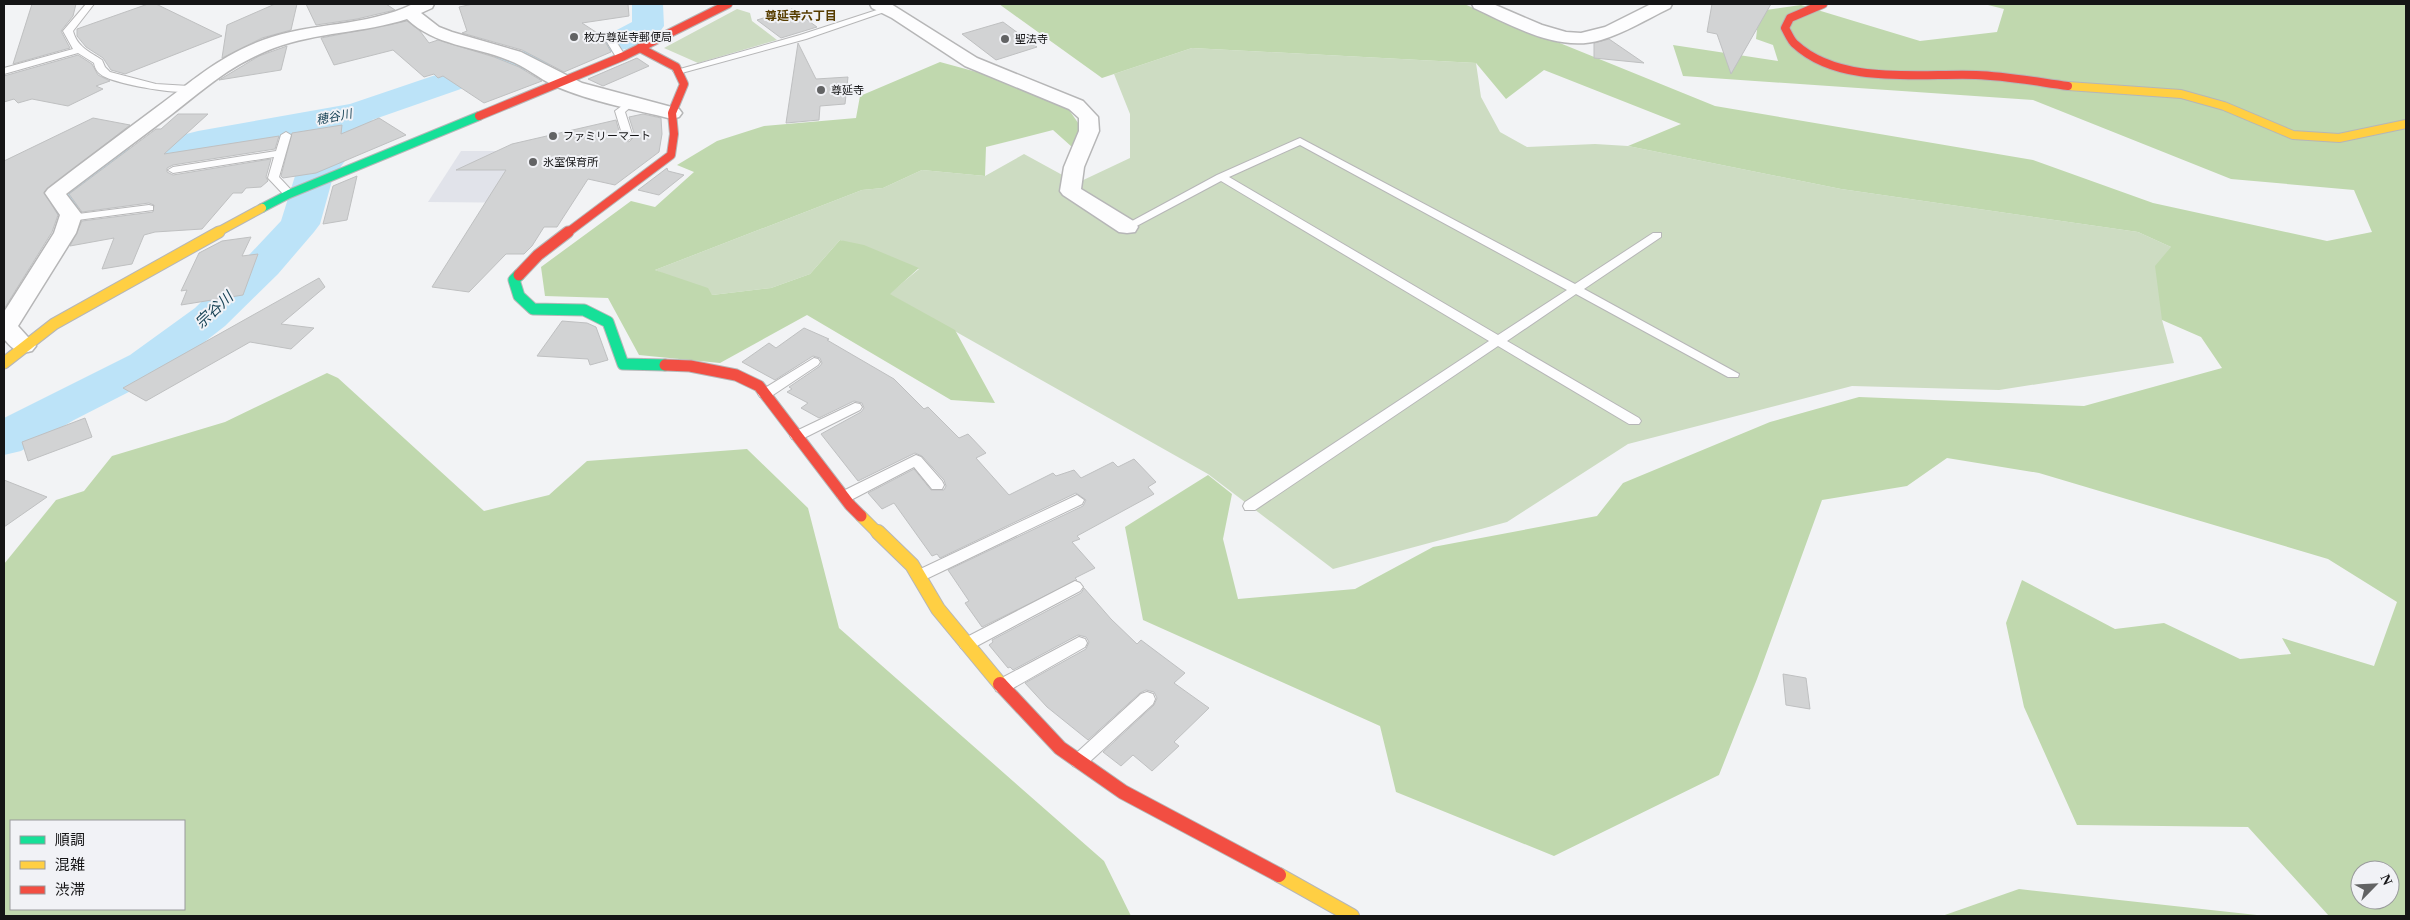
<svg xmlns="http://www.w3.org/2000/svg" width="2410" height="920" font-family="'Times New Roman','Noto Sans JP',serif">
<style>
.built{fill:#e1e3ea}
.green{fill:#cddcc2}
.forest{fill:#c0d8ae;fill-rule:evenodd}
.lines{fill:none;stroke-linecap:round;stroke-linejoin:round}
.river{fill:#bce3f8;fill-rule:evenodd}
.building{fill:#d2d3d4;stroke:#bfc0c1}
.lane-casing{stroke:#b6b6b7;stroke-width:2}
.street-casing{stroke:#b6b6b7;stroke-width:3}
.fast-far1-casing{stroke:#b6b6b7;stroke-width:10}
.fast-casing{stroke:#b6b6b7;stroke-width:13}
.slow-far2-casing{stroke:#b6b6b7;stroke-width:10}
.slow-far1-casing{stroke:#b6b6b7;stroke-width:13}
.slow-casing{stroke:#b6b6b7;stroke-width:16}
.jam-far2-casing{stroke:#b6b6b7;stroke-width:10}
.jam-far1-casing{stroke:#b6b6b7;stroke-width:13}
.jam-casing{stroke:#b6b6b7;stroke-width:16}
.lane{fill:#fdfdfe;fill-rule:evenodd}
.street{fill:#fdfdfe;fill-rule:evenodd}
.fast-far1{stroke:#16e098;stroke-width:8}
.fast{stroke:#16e098;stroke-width:11}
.slow-far2{stroke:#ffcf43;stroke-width:8}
.slow-far1{stroke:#ffcf43;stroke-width:11}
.slow{stroke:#ffcf43;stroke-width:14}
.jam-far2{stroke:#f24e42;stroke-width:8}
.jam-far1{stroke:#f24e42;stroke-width:11}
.jam{stroke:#f24e42;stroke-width:14}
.poi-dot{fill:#626364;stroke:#f1f2f6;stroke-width:2}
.labels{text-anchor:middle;stroke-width:4;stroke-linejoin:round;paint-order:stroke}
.far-poi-label{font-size:11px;fill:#151516;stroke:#f1f2f6;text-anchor:start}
.far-neighbourhood-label{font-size:12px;font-weight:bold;fill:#573d00;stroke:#f1f2f6}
.far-water-label{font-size:12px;font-style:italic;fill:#174255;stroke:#f1f2f6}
.water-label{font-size:15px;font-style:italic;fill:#174255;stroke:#f1f2f6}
</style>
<rect width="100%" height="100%" fill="#f2f3f5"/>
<path class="built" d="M461 151H580L542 203 428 202Z"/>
<g class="green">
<path d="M737 9 750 13 752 21 777 40 698 63 664 48Z"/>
<path d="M1192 48 1476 63 1481 97 1500 132 1527 147 1595 144 1628 146 1841 189 2138 232 2171 247 2162 320 2174 363 1999 390 1852 386 1628 444 1507 522 1333 569 1208 474 889 294 919 269 840 240 810 274 771 288 712 295 655 270 862 190 883 188 922 170 985 176 1024 154 1077 183 1130 158V114L1114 74Z"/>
</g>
<g class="forest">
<path d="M999 4H1464L1715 106 2033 160 2153 203 2327 241 2372 232 2354 190 2231 179 2033 100 1683 76 1673 45 1778 61 1773 45 1756 39 1759 11 1801 5 1920 41 1997 32 2004 9 1984 4H2406V916H2329L2248 827 2077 825 2024 707 2006 623 2022 580 2115 629 2164 623 2240 659 2291 654 2282 638 2374 666 2397 602 2328 559 2039 473 1947 458 1907 486 1822 500 1757 679 1719 775 1554 856 1396 792 1380 726 1143 620 1125 527 1208 475 1232 494 1223 539 1238 599 1355 589 1433 547 1597 516 1623 483 1770 422 1859 397 2084 406 2222 368 2201 337 2162 320 2155 266 2171 247 2138 232 1841 189 1628 146 1681 124 1544 70 1506 99 1476 63 1192 48 1102 78ZM2360 870H2390V900H2360Z"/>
<path d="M940 62 1058 94 1083 130 1072 147 1053 130 986 147 985 176 922 170 883 188 862 190 655 270 708 288 712 295 771 288 810 274 840 240 864 245 919 268 890 294 955 330 995 403 951 400 807 315 720 363 639 355 608 298 545 296 541 267 631 201 655 207 694 172 677 165 717 141 764 126 856 118 860 96Z"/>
<path d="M327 373 338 378 484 511 549 495 587 461 747 449 808 508 839 628 1104 861 1131 916H4V564L56 500 84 491 112 456 225 422ZM11 821H184V909H11Z"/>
<path d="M2019 889 2266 916H1942Z"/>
</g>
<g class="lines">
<path class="river" d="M632 4H663L664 26 659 33 635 47 498 76 372 120 369 129 333 177 320 224 314 232 278 274 225 326 162 375 74 420 21 451 4 455V418L130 355 195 308 248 256 281 221 295 176 333 128 200 153 149 166 106 198 4 233V208L78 182 123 150 198 131 350 104 477 61 613 32 632 22Z"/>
</g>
<g class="building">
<path d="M32 4H76L73 16 61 31 70 48 13 64Z"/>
<path d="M148 4H156L222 36 125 74 111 70 103 58 86 47 77 36V29Z"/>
<path d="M275 4H297L291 30 262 38 222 58 227 25Z"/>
<path d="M306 4H386L395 10 357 19 316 25Z"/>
<path d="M473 4H628L629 16 582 23 602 36 611 52 564 72 522 50 462 33 467 31 459 7Z"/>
<path d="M1712 4H1771L1731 74 1717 34 1707 32Z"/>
<path d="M792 9 817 27 781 38 757 20Z"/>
<path d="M407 21 420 31 429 43 438 40 494 57 519 67 542 81 484 103 443 76 438 78 434 74 424 77 393 50 334 65 321 38Z"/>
<path d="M1003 22 1037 47 996 60 962 34Z"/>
<path d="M1609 39 1644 63 1594 58V43Z"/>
<path d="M798 43 816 79 848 77 845 104 820 106 819 120 786 123Z"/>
<path d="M287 46 281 70 219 80 259 56Z"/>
<path d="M78 55 92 64 98 75 110 81 96 86 103 89 68 106 32 99 18 103 14 99 4 102V76Z"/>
<path d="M637 58 649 66 603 86 588 79Z"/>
<path d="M178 114H208L164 154 279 136 275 149 173 165 167 168V172L173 175 271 159 266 177 268 181 261 187 246 188 242 193H233L202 229 155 232 144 235 132 264 102 269 114 238 70 246 82 221 153 212 154 205 149 203 82 212 69 194 156 129H161Z"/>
<path d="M643 114 661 118 662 134 659 152 615 185 588 179 557 227H544L532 246 524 254H506L469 292 432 287 506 170H456L512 144 616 120 621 138 629 142 635 136 629 117Z"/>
<path d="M93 118 130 125 44 192 58 215 52 232 4 309V161Z"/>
<path d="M379 118 406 135 316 173 283 178 281 176 292 133 342 125 341 134Z"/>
<path d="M667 168 668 171 684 175 659 195 638 190Z"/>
<path d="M357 176 347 220 323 224 333 186Z"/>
<path d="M251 237 242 256 258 254 243 295 181 305 187 290 181 291 199 253 222 241Z"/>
<path d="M319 278 325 287 281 324 314 328 291 349 250 342 146 401 123 388Z"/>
<path d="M562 321 587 323 596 327 608 360 590 365 588 359 537 356Z"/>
<path d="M804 328 829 339 827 340 894 379 924 409 928 407 959 438 968 434 986 453 976 458 1009 495 1053 473 1056 476 1074 470 1081 478 1113 462 1118 467 1134 459 1156 482 1148 487 1154 494 1077 536 1080 539 1072 542 1095 568 1075 578 1077 580 982 627 965 603 969 601 948 570 1083 506 1086 500 1076 493 940 558 937 554 932 556 894 503 882 509 868 493 914 469 931 490H944L946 486 944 480 922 456 915 453 858 481 821 434 861 412 864 408 862 403 854 401 819 418 801 408 808 403 787 392 792 389 789 387 820 366 822 363 820 358 813 356 775 380 742 362 769 343 776 348Z"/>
<path d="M85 418 92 437 28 461 22 442Z"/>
<path d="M4 480 47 497 4 527Z"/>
<path d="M1084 588 1111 619 1137 644 1141 640 1185 673 1174 683 1209 708 1174 742 1179 746 1152 771 1133 755 1121 766 1103 752 1154 705 1157 698 1154 692 1146 690 1140 693 1088 740 1047 707 1025 683 1086 649 1089 642 1086 637 1078 635 1013 670 1010 667 1008 668 989 645 993 642 992 640 1081 593Z"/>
<path d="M1783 674 1806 678 1810 709 1786 705Z"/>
</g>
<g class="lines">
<defs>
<g id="lane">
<path d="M86 4H94L73 31C77 47 90 52 102 60L105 67 110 72 156 84 189 86 194 89 192 91C175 95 118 84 103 76 98 73 95 69 94 63L78 53 4 74V68L73 49 63 31Z"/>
<path d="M886 7 893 9 806 39 678 74 673 71 800 35Z"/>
<path d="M609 34 612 35 626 57 624 59 616 57 604 37Z"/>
<path d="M630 100 635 103 625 112 633 137 628 140 623 137 615 111Z"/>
<path d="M286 132 291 135 279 177 293 192V196H285L268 178 274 157 173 173 168 170 173 167 276 151 281 135Z"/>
<path d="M1300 138 1575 284 1653 233H1661V237L1584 289 1739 374 1738 377H1728L1576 294 1507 341 1639 418 1641 421 1639 424H1629L1498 346 1255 510H1245L1243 506 1245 502 1489 341 1221 181 1131 229H1123L1121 227 1217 175ZM1300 145 1567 290 1498 335 1229 177Z"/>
<path d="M149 205 153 206V210L70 221 64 218 70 215Z"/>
<path d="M814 358 818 359 820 362 818 365 770 397H760L758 394 760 391Z"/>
<path d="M855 403 860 404 862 407 860 410 802 439H792L790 436 792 433Z"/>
<path d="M916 455 921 457 942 481 944 485 942 489H932L914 467 849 501 844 502 837 497 839 493Z"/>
<path d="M1077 495 1084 500 1082 504 924 580H914L911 576 914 572Z"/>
<path d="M1075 581 1080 583 1083 587 1080 591 973 648 967 650 961 648 959 644 961 640Z"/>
<path d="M1079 637 1085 639 1087 643 1085 647 1008 691 1002 693 996 691 994 686 996 681Z"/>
<path d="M1147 692 1153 694 1155 699 1153 704 1085 766 1079 768 1073 766 1070 761 1073 756 1141 694Z"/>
</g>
<g id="street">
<path d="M413 4H434L432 8 421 13 439 27 452 32 521 52 582 83 679 109 682 113 679 117 672 119C633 109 592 102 555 86 538 78 525 66 508 60 474 46 435 46 407 19 364 33 317 32 274 48 230 65 208 86 172 114 137 141 101 167 66 194L82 215 76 233 18 326 36 346 32 351C18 355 13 349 4 339V312L54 233 60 215 45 193 48 189C84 161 121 134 157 107 194 80 218 57 263 40 311 22 366 27 413 4Z"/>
<path d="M870 4H891L977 58 1083 101 1098 117 1099 131 1084 167 1081 189 1135 222 1138 227 1135 232 1127 233 1119 232 1063 195 1060 191 1064 167 1079 131V118L1069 109 965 66 892 18 872 8Z"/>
<path d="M1472 4H1493L1542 25 1566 32 1581 33 1605 27 1651 4H1672L1670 8C1647 19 1625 33 1601 40 1558 53 1511 25 1474 8Z"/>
</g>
<path id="fast-far1" d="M262 208 289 194 479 116"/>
<path id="fast" d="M519 275 514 280 519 296 533 309 584 310 608 322 623 364 665 365"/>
<g id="slow-far2">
<path d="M2068 86 2181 94 2224 106 2293 135 2339 138 2406 124"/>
<path d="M216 233 262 208"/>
</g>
<g id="slow-far1">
<path d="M4 363 54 324 219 232"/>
<path d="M861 516 879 534"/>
</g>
<g id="slow">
<path d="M878 532 912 565 938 609 1000 684"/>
<path d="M1279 875 1352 916"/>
</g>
<g id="jam-far2">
<path d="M1823 4 1790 18 1785 28C1788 33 1791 41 1795 44 1840 86 1921 73 1976 75 2007 76 2038 82 2068 86"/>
<path d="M479 116 624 56 728 4"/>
<path d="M567 233 671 155 674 134 672 113 684 84 676 67 640 48"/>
</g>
<g id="jam-far1">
<path d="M519 275 538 255 568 232"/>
<path d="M665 365 690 366 736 375 759 386 850 505 861 516"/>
</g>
<path id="jam" d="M1000 684 1060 748 1123 792 1279 875"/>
</defs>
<use href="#lane" class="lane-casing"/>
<use href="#street" class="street-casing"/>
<use href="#fast-far1" class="fast-far1-casing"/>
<use href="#fast" class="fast-casing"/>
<use href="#slow-far2" class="slow-far2-casing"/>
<use href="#slow-far1" class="slow-far1-casing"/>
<use href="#slow" class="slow-casing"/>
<use href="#jam-far2" class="jam-far2-casing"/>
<use href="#jam-far1" class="jam-far1-casing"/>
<use href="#jam" class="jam-casing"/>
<use href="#lane" class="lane"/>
<use href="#street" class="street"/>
<use href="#fast-far1" class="fast-far1"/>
<use href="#fast" class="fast"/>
<use href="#slow-far2" class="slow-far2"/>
<use href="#slow-far1" class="slow-far1"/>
<use href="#slow" class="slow"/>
<use href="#jam-far2" class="jam-far2"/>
<use href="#jam-far1" class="jam-far1"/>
<use href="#jam" class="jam"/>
</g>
<g class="poi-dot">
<circle cx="574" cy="37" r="5"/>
<circle cx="1005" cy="39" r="5"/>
<circle cx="821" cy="90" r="5"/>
<circle cx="553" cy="136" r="5"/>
<circle cx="533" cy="162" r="5"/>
</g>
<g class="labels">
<g class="far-poi-label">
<text x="584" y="41">枚方尊延寺郵便局</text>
<text x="1015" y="43">聖法寺</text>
<text x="831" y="94">尊延寺</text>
<text x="563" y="140">ファミリーマート</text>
<text x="543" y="166">氷室保育所</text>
</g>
<g class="far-neighbourhood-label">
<text x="801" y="20">尊延寺六丁目</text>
</g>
<g class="far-water-label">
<text transform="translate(334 117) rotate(-11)" y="4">穂谷川</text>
</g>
<g class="water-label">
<text transform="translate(214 310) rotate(-43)" y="5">宗谷川</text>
</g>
</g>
<rect width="2410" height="920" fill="none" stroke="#151516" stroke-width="10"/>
<rect x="10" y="820" width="175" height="90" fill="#f1f2f6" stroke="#999a9c"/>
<rect x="20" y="836" width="25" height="8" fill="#16e098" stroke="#999a9c"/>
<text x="55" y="845" font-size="15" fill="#151516">順調</text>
<rect x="20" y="861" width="25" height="8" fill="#ffcf43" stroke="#999a9c"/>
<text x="55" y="870" font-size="15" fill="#151516">混雑</text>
<rect x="20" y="886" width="25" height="8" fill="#f24e42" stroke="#999a9c"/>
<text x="55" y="895" font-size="15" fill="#151516">渋滞</text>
<g transform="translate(2375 885) rotate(66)"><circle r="24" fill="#f1f2f6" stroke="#999a9c"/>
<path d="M0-4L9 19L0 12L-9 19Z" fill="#626364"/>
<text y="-8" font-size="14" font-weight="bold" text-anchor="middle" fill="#151516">N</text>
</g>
</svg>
